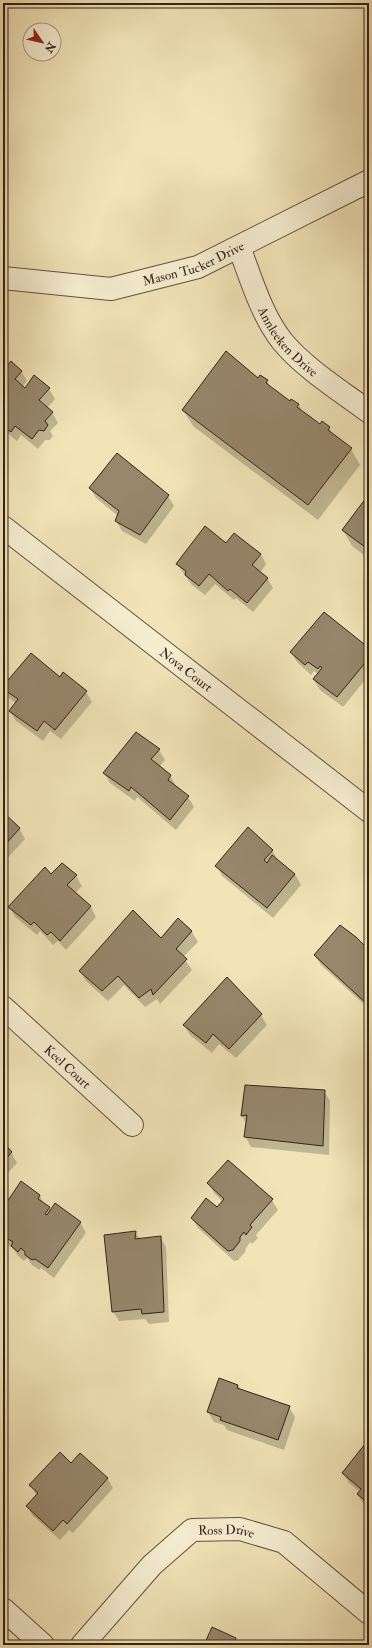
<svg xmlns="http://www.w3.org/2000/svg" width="372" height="1648" font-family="'IM FELL Double Pica',serif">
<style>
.shadow{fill:#0003}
.building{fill:#97876b;stroke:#352219}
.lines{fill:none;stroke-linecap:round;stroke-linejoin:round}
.street-casing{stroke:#645240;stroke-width:24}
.street{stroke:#f6edd0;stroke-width:22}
.labels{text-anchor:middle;stroke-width:4;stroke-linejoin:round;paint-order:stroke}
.street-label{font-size:13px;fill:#352219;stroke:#f6edd0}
</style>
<rect width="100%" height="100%" fill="#f1e4b7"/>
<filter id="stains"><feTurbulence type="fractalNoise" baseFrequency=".005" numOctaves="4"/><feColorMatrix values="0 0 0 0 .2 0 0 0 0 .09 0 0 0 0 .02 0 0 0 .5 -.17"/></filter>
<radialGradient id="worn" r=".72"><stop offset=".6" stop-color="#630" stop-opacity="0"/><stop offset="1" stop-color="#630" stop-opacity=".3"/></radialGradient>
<g class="shadow">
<path d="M21 371 27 381 22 387 25 390 49 389 55 399 47 408 52 412 58 423 50 431 53 436 50 440H45L38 449 21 435 17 441 3 430V372Z"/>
<path d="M259 379 267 381 271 389 290 402 299 405 303 413 321 426 322 423 329 428 334 436 351 449 360 465 318 520 193 426 183 410Z"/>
<path d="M90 488 168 496 174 506 146 544 122 531 116 521 118 516 96 498Z"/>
<path d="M369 495V559L352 546 343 530Z"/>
<path d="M261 554 266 564 260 573 267 578 273 588 253 612 236 598 234 600 215 584 205 595 192 585 177 564Z"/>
<path d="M369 650V675L343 707 320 690 314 680 318 674 314 671 311 675 297 662 291 652Z"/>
<path d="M63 674 86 692 92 702 61 739 50 731 43 741 16 721 10 711 16 703 9 698 3 687 60 678Z"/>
<path d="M159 750 165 760 159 767 170 775 176 786 175 787 188 797 194 807 176 830 137 797 135 801 110 783 104 773Z"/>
<path d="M3 814 19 828 25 839 3 863Z"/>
<path d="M272 850 278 861 295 874 301 885 273 918 222 876 217 866Z"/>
<path d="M51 875 76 876 82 886 75 893 91 907 96 917 66 950 58 941 53 945 40 931 37 935 15 917 10 907Z"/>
<path d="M178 920 192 932 198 942 183 957 192 970 160 1004 157 999 145 1007 124 985 108 1001 86 981 80 971 161 939Z"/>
<path d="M369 952V1009L321 965 315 955Z"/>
<path d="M227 979 261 1015 267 1025 236 1058 219 1044 212 1053 190 1035 184 1025Z"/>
<path d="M246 1086 324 1091 330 1101 329 1155 251 1147 245 1136 247 1125 242 1116Z"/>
<path d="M3 1144 11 1153 17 1163 3 1178Z"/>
<path d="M22 1183 40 1196 44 1204 49 1207 51 1211 80 1222 86 1233 54 1278 41 1268 39 1270 32 1265 27 1258 24 1261 18 1256 13 1248 3 1242V1209Z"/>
<path d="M209 1183 272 1200 278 1210 256 1235 258 1238 252 1244 250 1242 246 1248 245 1252 238 1260 234 1261 198 1228 192 1218 217 1209 223 1202 214 1193Z"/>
<path d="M135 1232 140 1239 160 1237 166 1247 169 1322 149 1324 145 1319 119 1321 113 1311Z"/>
<path d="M238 1385 241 1390 289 1407 295 1417 284 1450 227 1430 224 1425 214 1422 208 1412Z"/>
<path d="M369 1441V1509L364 1505 358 1495 360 1492 349 1483 343 1473Z"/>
<path d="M71 1464 107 1478 113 1488 73 1533 69 1530 60 1540 33 1516 27 1506 36 1495 31 1485Z"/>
</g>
<g class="building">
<path d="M226 351 258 378 260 375 268 380 266 383 290 401 291 399 299 404 297 407 320 424 322 421 330 427 328 430 352 448 308 505 182 410Z"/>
<path d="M11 361 22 371 15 379 25 388 34 375 50 388 39 400 53 412 45 421 48 425 44 431 39 430 32 439 15 426 11 432 3 426V370Z"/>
<path d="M117 453 169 495 140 535 115 521 119 511 89 488Z"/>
<path d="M369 494V550L342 530Z"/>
<path d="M205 526 226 543 234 533 261 554 252 565 268 578 247 603 230 589 228 591 209 574 199 586 185 575 186 571 176 564Z"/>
<path d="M324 612 369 648V658L337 697 313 679 322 668 320 666 318 669 308 662 305 665 290 652Z"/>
<path d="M31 653 60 677 63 672 87 691 55 730 44 721 37 731 9 711 18 699 3 689V686Z"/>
<path d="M136 732 160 749 151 759 171 775 168 780 189 796 170 820 131 787 129 791 103 773Z"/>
<path d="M3 812 20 828 3 847Z"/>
<path d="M248 827 273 850 264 860 267 863 272 855 295 874 267 908 215 866Z"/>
<path d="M62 863 77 875 67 885 91 906 60 941 51 932 47 935 34 922 31 925 8 907 45 867 51 874Z"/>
<path d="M133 910 161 938 178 918 192 931 176 949 187 959 153 995 151 989 139 998 118 976 102 991 79 971Z"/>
<path d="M340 925 356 937 369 950V1006L314 955Z"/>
<path d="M227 977 262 1014 229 1049 213 1034 206 1043 183 1025Z"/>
<path d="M245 1085 325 1090 323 1146 244 1137 247 1115 241 1116Z"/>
<path d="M3 1142 12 1152 3 1162Z"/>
<path d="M228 1160 273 1199 250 1225 252 1227 246 1235 244 1232 240 1237V1241L233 1250 228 1251 191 1218 206 1198 217 1207 224 1199 207 1183Z"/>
<path d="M21 1181 40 1195 38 1199 50 1207 45 1214 47 1215 55 1203 81 1222 48 1268 35 1259 32 1260 25 1255V1252L21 1248 18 1252 11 1246 13 1242 3 1236V1208Z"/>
<path d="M136 1231 135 1239 161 1236 164 1312 142 1314 141 1309 112 1312 104 1235Z"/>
<path d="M219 1378 238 1385 237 1388 290 1406 278 1440 220 1420 221 1417 207 1412Z"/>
<path d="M369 1439V1504L357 1494 361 1489 342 1473Z"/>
<path d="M60 1452 71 1463 80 1453 108 1478 67 1524 63 1520 53 1531 26 1506 38 1493 29 1485Z"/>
<path d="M212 1627 236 1638 235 1642 242 1645H204Z"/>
</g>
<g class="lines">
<defs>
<g id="street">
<path id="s1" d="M239 247C251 278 261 314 282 341 304 368 341 391 369 412"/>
<path id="s2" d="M3 278 111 289 198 267 369 181"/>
<path id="s3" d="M3 527 369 811"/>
<path id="s4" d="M3 1007 132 1125"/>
<path d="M3 1609 43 1645"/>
<path id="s5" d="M82 1645 152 1565 192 1530 240 1529 284 1542 369 1613"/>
</g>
</defs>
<use href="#street" class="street-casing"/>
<use href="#street" class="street"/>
</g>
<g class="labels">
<g class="street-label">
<text dy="5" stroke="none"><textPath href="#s2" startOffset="195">Mason Tucker Drive</textPath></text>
<text dy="5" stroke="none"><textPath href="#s1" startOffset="108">Annleeken Drive</textPath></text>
<text dy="5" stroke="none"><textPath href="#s3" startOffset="232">Nova Court</textPath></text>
<text dy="5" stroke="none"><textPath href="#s4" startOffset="88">Keel Court</textPath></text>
<text dy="5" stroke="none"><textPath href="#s5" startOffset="194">Ross Drive</textPath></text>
</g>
</g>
<rect width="372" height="1648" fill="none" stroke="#f1e4b7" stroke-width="16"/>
<rect x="4" y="4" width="364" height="1640" fill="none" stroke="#352219" stroke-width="2"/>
<rect x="8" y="8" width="356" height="1632" fill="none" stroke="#352219"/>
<g transform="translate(42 42) rotate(124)"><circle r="19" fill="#f6edd0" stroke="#a99c87"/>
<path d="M0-3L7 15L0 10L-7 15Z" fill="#8f2418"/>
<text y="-6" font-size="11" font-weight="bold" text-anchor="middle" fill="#352219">N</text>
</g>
<rect width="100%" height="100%" filter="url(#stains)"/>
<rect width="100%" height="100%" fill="url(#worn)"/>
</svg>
